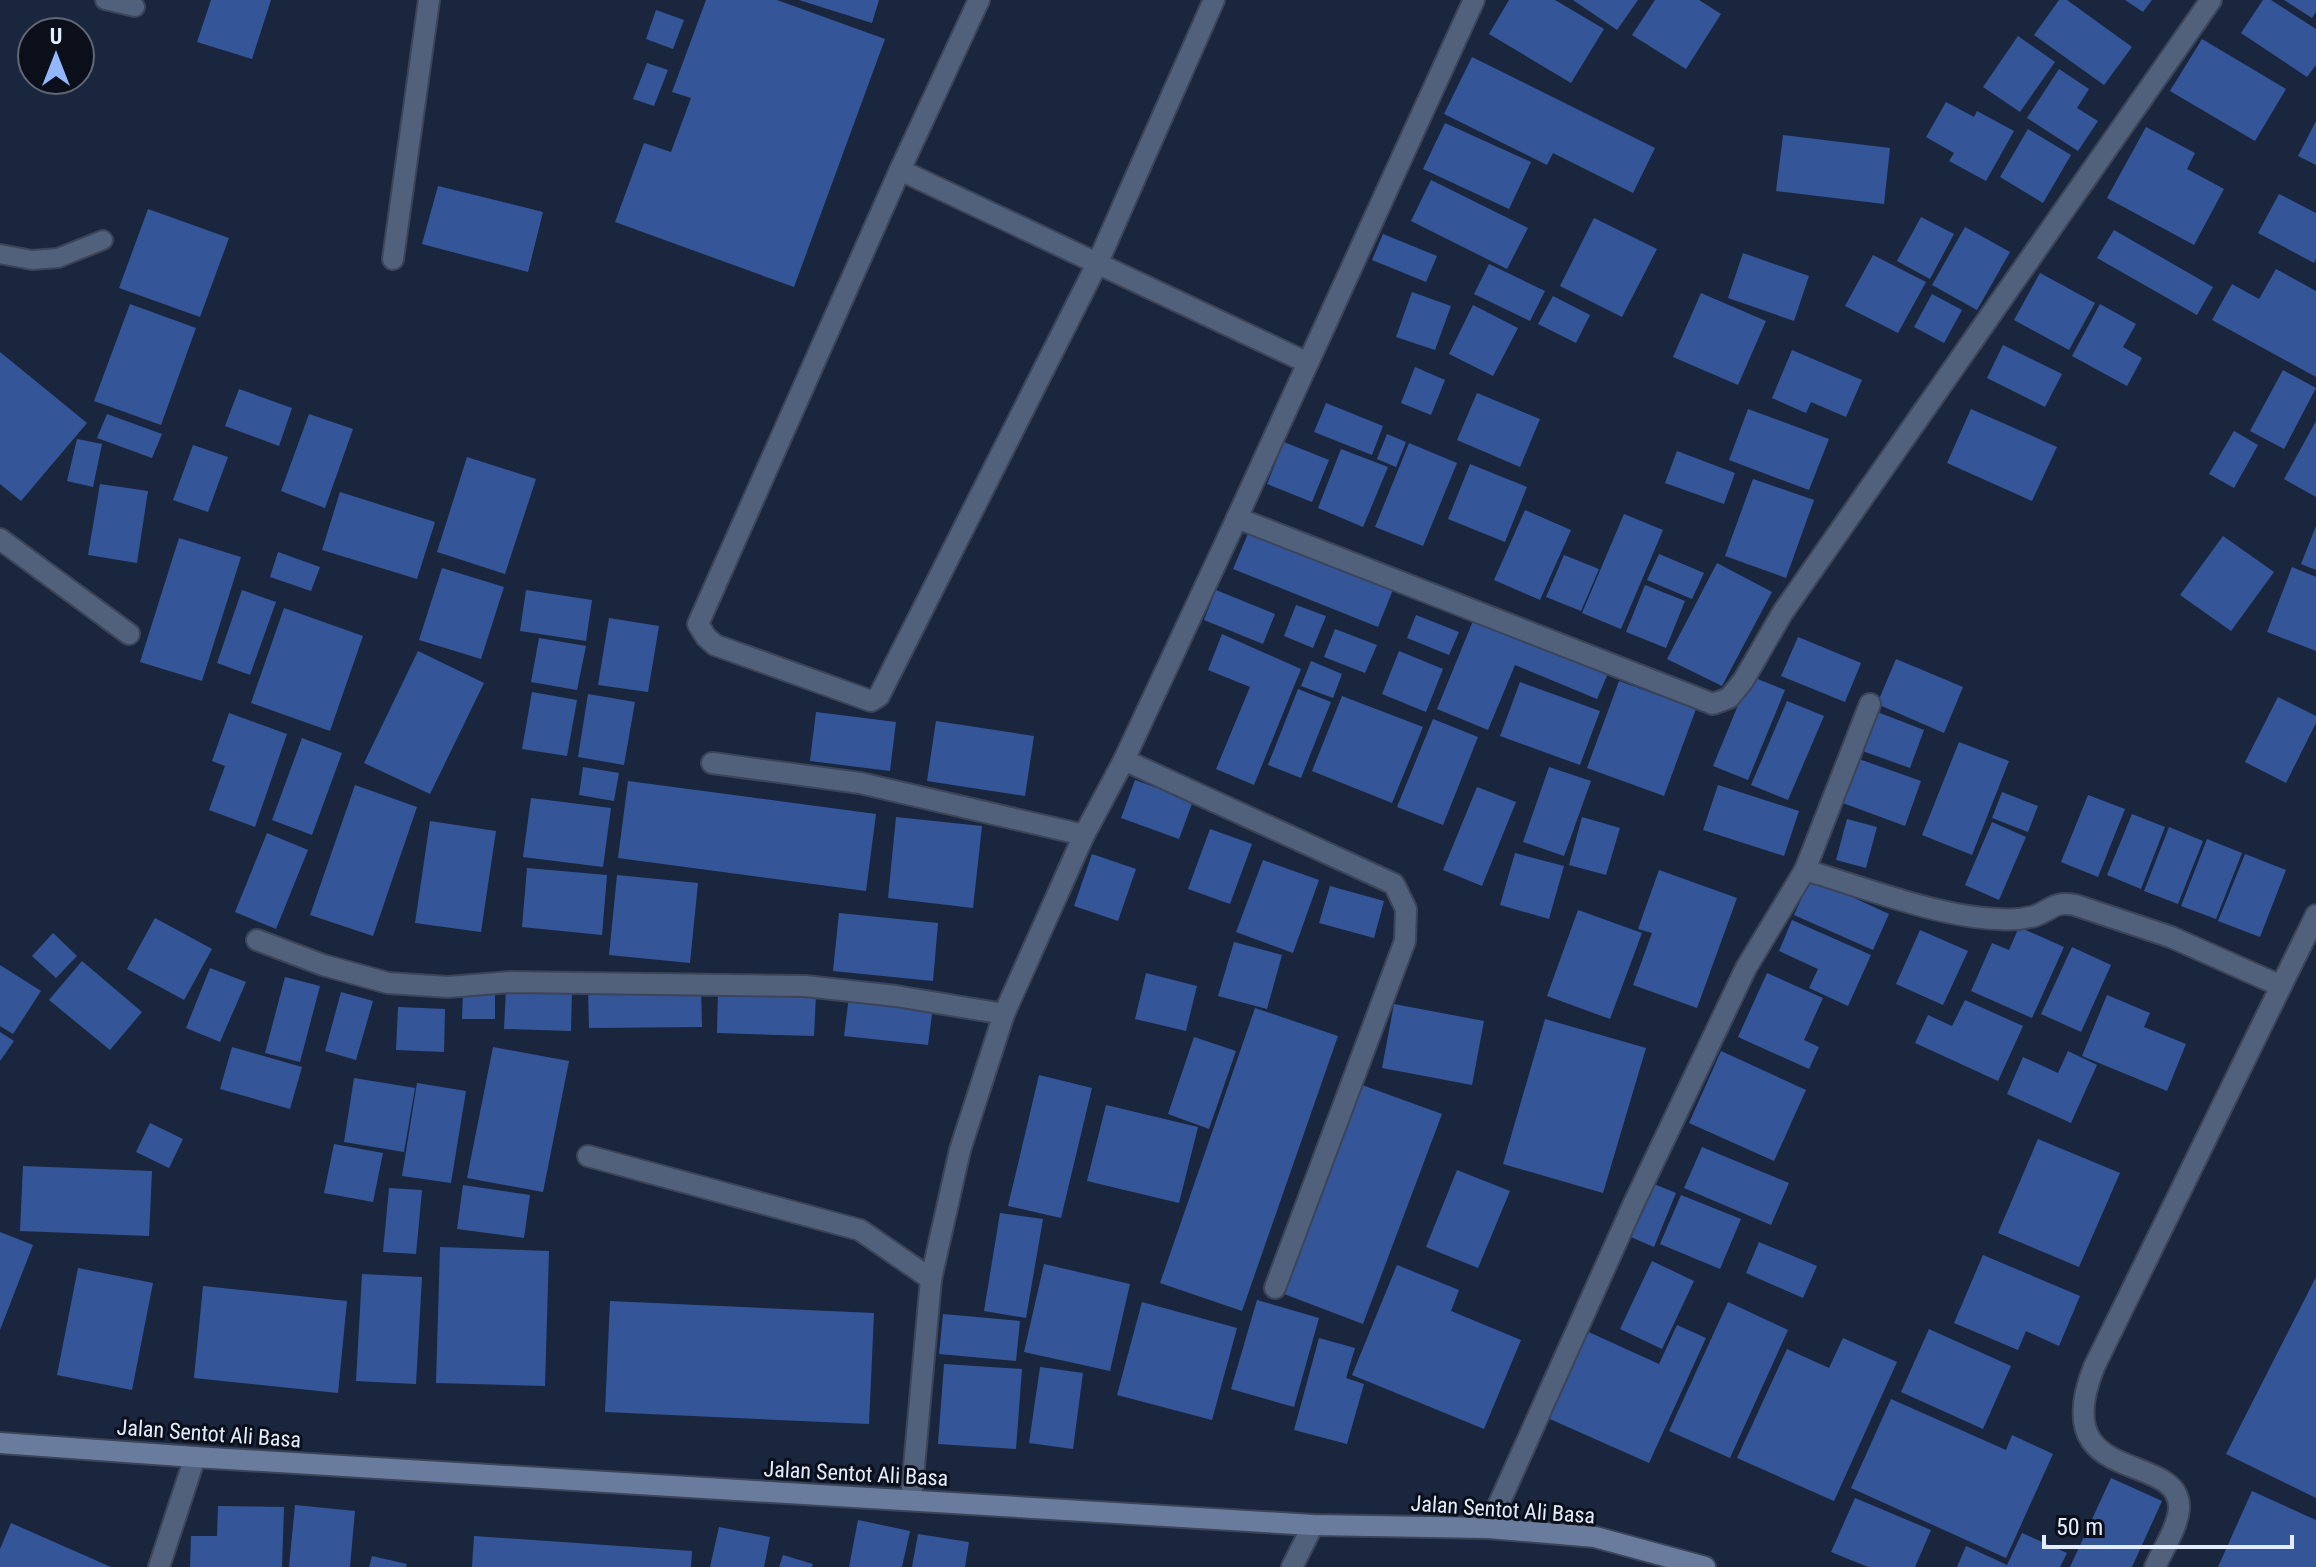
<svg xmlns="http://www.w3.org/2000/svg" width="2316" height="1567" font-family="'Roboto Condensed',sans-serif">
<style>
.building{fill:#345699}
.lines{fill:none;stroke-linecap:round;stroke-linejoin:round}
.lane-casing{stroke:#3b4458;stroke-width:22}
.street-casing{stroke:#3b4458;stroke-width:24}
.secondary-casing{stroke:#3b4458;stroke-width:24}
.lane{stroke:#51607b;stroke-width:18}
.street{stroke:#51607b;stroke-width:20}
.secondary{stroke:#6a7c9d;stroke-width:20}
.labels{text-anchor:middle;stroke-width:6;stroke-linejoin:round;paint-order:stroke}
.street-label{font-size:22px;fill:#e4edfd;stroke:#0a0f1a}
</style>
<rect width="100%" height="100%" fill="#1a263e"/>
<g class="building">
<path d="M211 0H271L252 59 197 42Z"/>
<path d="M706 0H777L885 39 794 287 615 222 644 143 671 152 691 98 672 92Z"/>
<path d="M799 0H879L872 23Z"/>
<path d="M1509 0H1555L1604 29 1571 83 1489 34Z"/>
<path d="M1573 0H1638L1617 30Z"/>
<path d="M1655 0H1699L1721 14 1686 69 1632 35Z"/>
<path d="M2059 0H2067L2132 47 2104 85 2034 35Z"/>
<path d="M2125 0H2152L2143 12Z"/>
<path d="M2263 0H2271L2316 29V65L2307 77 2241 33Z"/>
<path d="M2284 0H2316V12L2312 18Z"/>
<path d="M656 10 684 20 673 49 646 39Z"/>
<path d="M2018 36 2055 62 2020 112 1983 87Z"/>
<path d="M2202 39 2286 89 2255 141 2170 91Z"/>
<path d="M1472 57 1655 148 1633 193 1553 153 1547 165 1444 114Z"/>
<path d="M647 63 668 70 654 106 633 99Z"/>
<path d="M2059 69 2089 89 2077 108 2098 121 2078 151 2027 118Z"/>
<path d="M1946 102 1974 117 1977 111 2014 131 1986 181 1949 161 1954 153 1926 137Z"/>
<path d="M2316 121V165L2298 156Z"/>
<path d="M1445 123 1531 162 1509 209 1423 169Z"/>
<path d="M2146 127 2195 153 2187 169 2224 189 2194 245 2107 198Z"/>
<path d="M2028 129 2071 155 2043 203 2000 177Z"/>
<path d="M1783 135 1890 148 1884 204 1776 191Z"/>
<path d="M1431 180 1528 228 1507 269 1411 221Z"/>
<path d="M438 186 543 212 528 272 422 244Z"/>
<path d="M2279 194 2316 213V259L2314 263 2258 233Z"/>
<path d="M148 209 229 238 200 317 119 288Z"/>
<path d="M1921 217 1954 234 1930 279 1897 261Z"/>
<path d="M1594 218 1657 249 1622 317 1560 286Z"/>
<path d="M1965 227 2010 252 1977 310 1932 285Z"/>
<path d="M2114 230 2213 287 2197 315 2097 258Z"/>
<path d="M1383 234 1437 256 1426 282 1372 260Z"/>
<path d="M1743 253 1809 276 1794 321 1728 298Z"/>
<path d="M1873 255 1926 282 1898 333 1845 306Z"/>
<path d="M1489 264 1545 291 1530 321 1474 294Z"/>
<path d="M2276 269 2316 291V377L2212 320 2232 284 2259 299Z"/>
<path d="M2040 273 2095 303 2069 350 2014 320Z"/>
<path d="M1412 292 1451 306 1435 350 1396 337Z"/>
<path d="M1701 293 1766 321 1738 385 1673 357Z"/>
<path d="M1932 294 1962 310 1944 343 1914 327Z"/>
<path d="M1553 296 1590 315 1576 343 1538 324Z"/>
<path d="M130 304 196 328 161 425 94 401Z"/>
<path d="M2100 304 2136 324 2123 347 2142 358 2127 386 2072 356Z"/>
<path d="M1473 305 1518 328 1493 376 1449 354Z"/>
<path d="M2003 345 2062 374 2045 407 1987 378Z"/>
<path d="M1792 350 1862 380 1846 417 1811 402 1806 413 1772 398Z"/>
<path d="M0 352 87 423 21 501 0 484Z"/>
<path d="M1415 367 1445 380 1431 415 1401 403Z"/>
<path d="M2283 370 2316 388 2284 449 2250 431Z"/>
<path d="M239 389 292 408 279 446 225 426Z"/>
<path d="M1477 393 1540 419 1520 467 1457 440Z"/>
<path d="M1326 403 1383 426 1372 455 1314 432Z"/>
<path d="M1748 409 1829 439 1809 490 1729 460Z"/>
<path d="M1971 409 2057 447 2032 501 1947 463Z"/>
<path d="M107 414 162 434 152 458 97 438Z"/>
<path d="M309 414 353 429 325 508 281 491Z"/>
<path d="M2316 421V497L2284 479Z"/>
<path d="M2234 431 2258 445 2234 488 2209 474Z"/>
<path d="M1387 434 1406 442 1396 467 1377 459Z"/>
<path d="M77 439 102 444 93 487 67 481Z"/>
<path d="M1284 442 1329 460 1312 502 1267 484Z"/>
<path d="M1409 443 1457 463 1423 546 1375 527Z"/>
<path d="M193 445 228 457 208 512 173 500Z"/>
<path d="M1341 449 1388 467 1363 527 1318 508Z"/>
<path d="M1677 451 1735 473 1724 504 1665 483Z"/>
<path d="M467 457 536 479 505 574 437 552Z"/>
<path d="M1470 464 1527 487 1505 542 1448 519Z"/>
<path d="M1753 479 1814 500 1786 578 1725 556Z"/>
<path d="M100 484 148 491 137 563 88 555Z"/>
<path d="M340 492 435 522 417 579 322 550Z"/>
<path d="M1525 510 1571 530 1540 600 1494 580Z"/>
<path d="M1624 514 1663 530 1621 629 1582 613Z"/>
<path d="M2316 526V570L2301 564Z"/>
<path d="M1250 529 1394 587 1378 627 1233 569Z"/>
<path d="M2223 536 2274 572 2231 631 2180 595Z"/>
<path d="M179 538 241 557 202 681 140 662Z"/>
<path d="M278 552 320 567 311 591 270 577Z"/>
<path d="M1659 554 1704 573 1692 599 1647 580Z"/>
<path d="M1564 555 1599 569 1581 611 1546 597Z"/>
<path d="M1717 563 1772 592 1722 686 1667 659Z"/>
<path d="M2292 567 2316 577V651L2267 632Z"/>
<path d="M442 568 504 587 481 659 419 640Z"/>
<path d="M1645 585 1685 601 1666 648 1626 632Z"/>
<path d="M242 590 276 602 250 675 217 663Z"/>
<path d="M526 590 592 600 586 641 520 631Z"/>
<path d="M1216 590 1275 614 1263 644 1204 620Z"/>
<path d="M1296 605 1326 616 1313 648 1284 636Z"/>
<path d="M284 608 363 636 330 731 251 703Z"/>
<path d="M1416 615 1459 632 1449 655 1407 638Z"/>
<path d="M1475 616 1609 671 1597 699 1515 665 1488 730 1437 709Z"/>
<path d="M609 618 659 626 648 692 598 685Z"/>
<path d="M1335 629 1377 645 1365 673 1324 657Z"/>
<path d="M1222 634 1301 669 1254 785 1216 769 1250 687 1208 670Z"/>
<path d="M1798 637 1861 663 1845 702 1781 676Z"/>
<path d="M539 638 586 646 577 690 531 682Z"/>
<path d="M418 651 484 683 430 794 364 763Z"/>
<path d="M1399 651 1443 669 1426 712 1382 694Z"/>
<path d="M1896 659 1963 687 1944 733 1877 704Z"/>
<path d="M1311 661 1342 674 1333 698 1301 686Z"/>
<path d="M1750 676 1785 690 1748 780 1713 766Z"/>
<path d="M1619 681 1696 709 1664 796 1587 768Z"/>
<path d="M1520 682 1600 711 1580 765 1500 736Z"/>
<path d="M1298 689 1331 702 1301 778 1268 765Z"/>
<path d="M532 692 577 700 567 756 522 749Z"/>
<path d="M588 694 635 702 624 765 578 757Z"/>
<path d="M1342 696 1423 727 1392 803 1312 771Z"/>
<path d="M2278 697 2316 716V723L2286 783 2245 762Z"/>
<path d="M1787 701 1824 716 1788 800 1751 785Z"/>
<path d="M1872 710 1924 730 1910 768 1857 749Z"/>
<path d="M816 712 896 722 890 771 810 761Z"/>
<path d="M229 713 287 734 255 827 209 810 225 766 212 761Z"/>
<path d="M1433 719 1478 737 1443 825 1397 807Z"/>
<path d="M936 721 1034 736 1025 796 927 781Z"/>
<path d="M302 738 342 753 312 835 272 820Z"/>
<path d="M1959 742 2009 761 1972 855 1922 835Z"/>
<path d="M1856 758 1921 781 1905 826 1840 802Z"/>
<path d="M583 767 619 773 614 801 579 795Z"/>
<path d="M1549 767 1591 781 1564 856 1523 842Z"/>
<path d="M1135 780 1193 801 1179 839 1121 818Z"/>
<path d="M628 781 876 814 866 891 618 858Z"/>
<path d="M355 785 417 807 373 936 310 915Z"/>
<path d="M1718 785 1799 811 1784 856 1703 830Z"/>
<path d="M1477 787 1516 802 1482 886 1443 870Z"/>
<path d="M2002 792 2038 806 2028 832 1992 818Z"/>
<path d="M2088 795 2125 809 2098 877 2061 862Z"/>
<path d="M531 798 611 808 603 867 523 857Z"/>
<path d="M2132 814 2165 827 2141 889 2107 875Z"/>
<path d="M896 817 982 826 973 908 888 898Z"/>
<path d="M1582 817 1620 828 1606 875 1569 865Z"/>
<path d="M1847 819 1877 827 1866 868 1836 860Z"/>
<path d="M430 821 496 831 481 932 415 923Z"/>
<path d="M1992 822 2026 837 1999 900 1965 885Z"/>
<path d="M2169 827 2203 841 2178 904 2144 891Z"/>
<path d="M1210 829 1252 844 1230 904 1188 889Z"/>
<path d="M267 833 308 850 276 929 235 912Z"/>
<path d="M2207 839 2242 853 2216 919 2181 906Z"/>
<path d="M1515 853 1564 866 1549 919 1500 905Z"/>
<path d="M1092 854 1136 869 1118 921 1074 906Z"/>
<path d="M2245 854 2286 870 2260 937 2218 921Z"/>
<path d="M1263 860 1319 880 1293 953 1236 932Z"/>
<path d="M527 868 607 875 602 935 522 927Z"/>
<path d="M1659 870 1737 898 1697 1008 1633 985 1652 933 1638 929Z"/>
<path d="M617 875 698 883 690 963 609 955Z"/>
<path d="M1811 878 1889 914 1873 950 1794 915Z"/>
<path d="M1330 886 1384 901 1374 938 1319 923Z"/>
<path d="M1578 910 1642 933 1610 1019 1547 996Z"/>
<path d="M839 913 938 923 933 981 833 971Z"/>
<path d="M155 918 212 949 184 1000 127 969Z"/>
<path d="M1792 920 1871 955 1848 1006 1809 988 1818 969 1779 951Z"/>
<path d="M2019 927 2064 947 2032 1018 1971 991 1992 943 2009 950Z"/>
<path d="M1920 930 1968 951 1943 1005 1896 984Z"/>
<path d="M53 933 77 956 56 978 32 956Z"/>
<path d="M1234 942 1282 955 1267 1009 1218 996Z"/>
<path d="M2072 947 2111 965 2081 1032 2041 1014Z"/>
<path d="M82 961 142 1012 110 1050 49 1000Z"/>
<path d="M0 965 41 991 13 1034 0 1026Z"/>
<path d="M210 968 246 982 220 1042 186 1028Z"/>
<path d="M1146 973 1197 986 1186 1031 1135 1019Z"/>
<path d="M1767 973 1823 998 1804 1040 1819 1047 1809 1069 1738 1037Z"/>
<path d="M285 977 320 986 300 1062 265 1053Z"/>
<path d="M701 988 702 1027 589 1028 588 989Z"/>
<path d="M506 989 572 991 571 1031 504 1029Z"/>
<path d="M718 990 816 994 814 1036 717 1033Z"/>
<path d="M341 992 373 1001 356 1060 325 1051Z"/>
<path d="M463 992H495V1019H462Z"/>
<path d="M2107 995 2150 1013 2144 1027 2186 1044 2167 1091 2082 1056Z"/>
<path d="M849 997 933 1006 928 1045 844 1036Z"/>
<path d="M1965 1000 2023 1026 1998 1081 1915 1043 1928 1015 1952 1026Z"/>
<path d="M1394 1004 1484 1021 1472 1085 1382 1068Z"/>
<path d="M398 1007 445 1009 444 1052 396 1050Z"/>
<path d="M1255 1008 1338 1036 1242 1311 1160 1283Z"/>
<path d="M1545 1019 1646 1048 1603 1193 1503 1164Z"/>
<path d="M0 1032 14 1041 0 1061Z"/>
<path d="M1194 1037 1236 1051 1209 1129 1168 1114Z"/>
<path d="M232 1047 302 1067 290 1109 220 1089Z"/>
<path d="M493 1047 569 1061 543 1192 467 1178Z"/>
<path d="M1721 1051 1806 1090 1774 1161 1689 1123Z"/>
<path d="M2068 1051 2097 1065 2071 1123 2007 1094 2023 1057 2058 1073Z"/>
<path d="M1039 1075 1092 1088 1061 1218 1008 1206Z"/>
<path d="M354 1078 415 1088 404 1152 344 1142Z"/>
<path d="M417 1083 466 1091 451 1183 402 1176Z"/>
<path d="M1362 1085 1442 1114 1363 1324 1284 1294Z"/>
<path d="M1106 1105 1198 1127 1179 1203 1087 1181Z"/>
<path d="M150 1123 183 1139 169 1168 136 1152Z"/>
<path d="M2038 1139 2120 1173 2079 1267 1998 1233Z"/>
<path d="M334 1144 383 1153 373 1202 324 1193Z"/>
<path d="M1702 1147 1789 1183 1771 1225 1684 1188Z"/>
<path d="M23 1166 152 1171 149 1236 20 1231Z"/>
<path d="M1457 1170 1510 1191 1478 1268 1426 1247Z"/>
<path d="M1649 1182 1676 1193 1654 1247 1626 1235Z"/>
<path d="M463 1185 530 1195 524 1238 457 1229Z"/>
<path d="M389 1188 422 1190 416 1254 383 1252Z"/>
<path d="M1681 1195 1741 1219 1720 1269 1660 1244Z"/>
<path d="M1000 1213 1043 1219 1026 1318 984 1311Z"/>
<path d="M0 1232 33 1245 0 1330Z"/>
<path d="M1759 1242 1817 1266 1803 1298 1746 1273Z"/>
<path d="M440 1247 549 1251 545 1386 436 1383Z"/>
<path d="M1983 1255 2080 1296 2059 1346 2026 1331 2018 1350 1954 1323Z"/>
<path d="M1652 1261 1694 1281 1662 1349 1620 1329Z"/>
<path d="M1044 1264 1130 1284 1110 1371 1024 1352Z"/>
<path d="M1397 1265 1459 1290 1451 1311 1521 1340 1484 1429 1352 1375Z"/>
<path d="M78 1268 153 1283 132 1390 57 1375Z"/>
<path d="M362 1274 422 1277 416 1384 356 1381Z"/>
<path d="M2316 1277V1498L2226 1454Z"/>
<path d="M203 1286 347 1301 338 1393 194 1378Z"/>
<path d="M1257 1300 1319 1318 1294 1407 1231 1389Z"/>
<path d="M610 1301 874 1313 869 1424 605 1412Z"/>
<path d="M1142 1302 1237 1328 1212 1420 1117 1395Z"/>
<path d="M1728 1302 1788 1330 1730 1458 1669 1431Z"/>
<path d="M943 1314 1020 1321 1016 1361 939 1354Z"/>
<path d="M1677 1325 1706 1338 1649 1463 1543 1416 1582 1329 1659 1364Z"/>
<path d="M1929 1329 2011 1366 1983 1429 1901 1392Z"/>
<path d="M1319 1338 1355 1348 1346 1378 1364 1384 1347 1444 1294 1430Z"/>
<path d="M1843 1338 1897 1362 1834 1501 1737 1458 1787 1349 1829 1368Z"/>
<path d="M944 1364 1022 1369 1016 1449 938 1444Z"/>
<path d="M1040 1367 1083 1373 1073 1449 1029 1443Z"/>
<path d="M1891 1399 2006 1450 2012 1435 2053 1454 2006 1558 1851 1488Z"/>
<path d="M2111 1478 2162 1501 2132 1567H2070Z"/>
<path d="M2252 1491 2316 1520V1567H2218Z"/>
<path d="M1855 1498 1931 1530 1915 1567H1868L1831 1552Z"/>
<path d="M295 1505 355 1511 350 1567H289Z"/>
<path d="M218 1506 284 1507 282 1567H190L191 1536H217Z"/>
<path d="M858 1520 910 1531 902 1567H849Z"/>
<path d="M11 1523 111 1567H0V1549Z"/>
<path d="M719 1527 770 1537 764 1567H710Z"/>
<path d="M2022 1533 2067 1553 2060 1567H1957L1966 1546 2007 1565Z"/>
<path d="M918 1534 969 1542 965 1567H912Z"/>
<path d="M474 1536 692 1551 691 1567H472Z"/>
<path d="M783 1555 813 1564 812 1567H779Z"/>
<path d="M372 1556 407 1564 406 1567H369Z"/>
</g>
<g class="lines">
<defs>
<g id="lane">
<path d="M105 0 135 7"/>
<path d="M0 254 32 260 58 258 103 240"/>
</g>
<g id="street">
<path d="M979 0 900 170 698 624 706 637 715 645 871 701 879 696 1098 262 1214 0"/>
<path d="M900 170 1308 363"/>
<path d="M393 259 429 0"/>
<path d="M1237 518 1713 704 1729 698 1743 681 1783 612 2211 0"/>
<path d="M0 539 129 634"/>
<path d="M1124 760 1394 884 1406 909 1405 941 1275 1288"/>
<path d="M712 763 860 783 1084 835"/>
<path d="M1805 870C1863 887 1938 917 1998 919 2009 920 2024 919 2035 916 2052 909 2055 901 2075 905L2171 937 2281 986"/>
<path d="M257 940 323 965 388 983 448 987 511 982 805 986 896 996 1004 1014"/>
<path d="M588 1156 860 1230 931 1279"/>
<path d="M911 1500 931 1279 960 1150 1004 1014 1084 835 1124 760 1237 518 1474 0"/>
<path d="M1488 1528 1634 1203 1746 968 1805 870 1870 704"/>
<path d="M159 1567 195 1457"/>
<path d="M1292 1567 1313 1525"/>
<path d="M2155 1567C2163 1549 2177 1529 2179 1509 2182 1449 2045 1490 2094 1367L2316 915"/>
</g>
<path id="secondary" d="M0 1443 195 1457 1313 1525 1488 1528 1595 1537 1705 1567"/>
</defs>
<use href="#lane" class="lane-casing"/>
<use href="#street" class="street-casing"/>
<use href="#secondary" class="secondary-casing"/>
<use href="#lane" class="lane"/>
<use href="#street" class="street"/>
<use href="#secondary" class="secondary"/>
</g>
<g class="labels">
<g class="street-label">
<text transform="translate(209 1433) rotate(4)" y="8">Jalan Sentot Ali Basa</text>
<text transform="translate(856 1473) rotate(3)" y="8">Jalan Sentot Ali Basa</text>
<text transform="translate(1503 1509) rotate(4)" y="8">Jalan Sentot Ali Basa</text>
</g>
</g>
<g transform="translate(56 56)"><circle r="38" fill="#0a0f1a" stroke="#616875" stroke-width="2"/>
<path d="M0-6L14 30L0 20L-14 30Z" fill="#92b7fd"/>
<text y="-12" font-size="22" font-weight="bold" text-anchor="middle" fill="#e4edfd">U</text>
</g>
<path d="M2044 1535v12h248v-12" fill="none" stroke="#e4edfd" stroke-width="4"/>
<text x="2056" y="1535" font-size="24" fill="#e4edfd" stroke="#0a0f1a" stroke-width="6" paint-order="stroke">50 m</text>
</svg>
